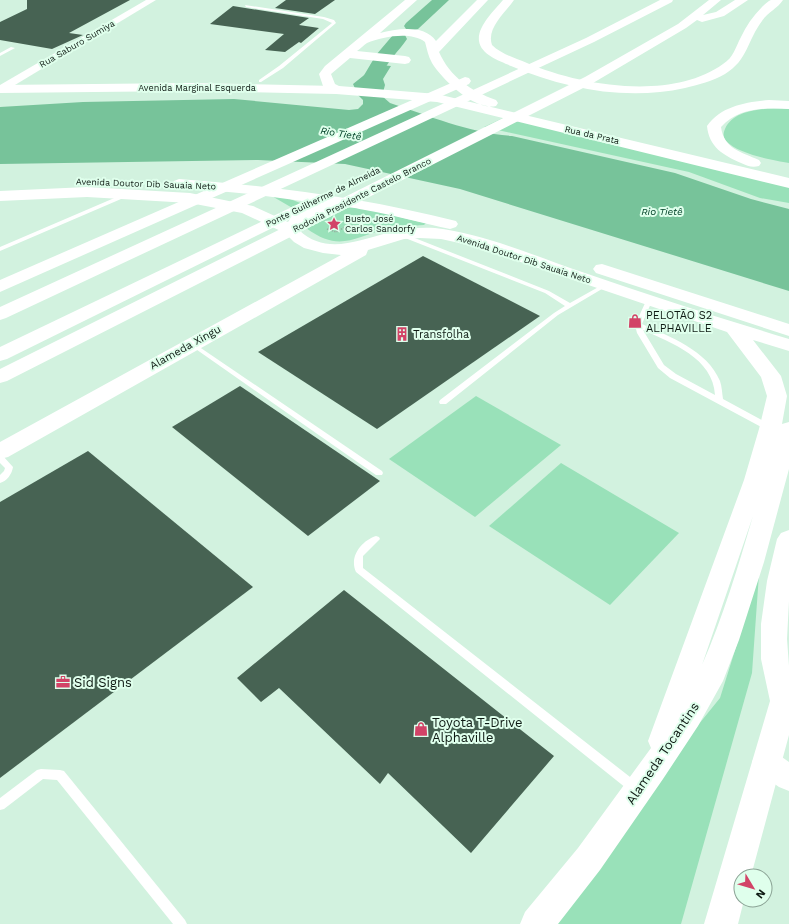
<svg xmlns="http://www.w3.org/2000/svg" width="789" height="924" font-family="'Work Sans',sans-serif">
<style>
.green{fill:#99e1b9}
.water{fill:#77c39a}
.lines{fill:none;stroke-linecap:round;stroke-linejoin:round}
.river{fill:#77c39a;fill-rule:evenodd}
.building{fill:#476353}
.path{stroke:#96b0a1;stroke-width:1.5;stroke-dasharray:1.5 1;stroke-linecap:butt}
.service{fill:#fff;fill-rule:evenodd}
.minor{fill:#fff;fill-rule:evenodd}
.tertiary{fill:#fff;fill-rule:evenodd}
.secondary{fill:#fff;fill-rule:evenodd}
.primary{fill:#fff;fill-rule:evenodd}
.motorway{fill:#fff;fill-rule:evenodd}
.labels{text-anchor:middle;stroke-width:4;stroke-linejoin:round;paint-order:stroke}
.far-street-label{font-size:9px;fill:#0e1a13;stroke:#dfffec}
.far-poi-label{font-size:9px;fill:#0e1a13;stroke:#dfffec;text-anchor:start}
.far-water-label{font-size:10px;font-style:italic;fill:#004127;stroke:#dfffec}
.poi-label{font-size:11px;fill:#0e1a13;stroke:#dfffec;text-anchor:start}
.street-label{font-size:11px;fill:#0e1a13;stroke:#dfffec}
.near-poi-label{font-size:13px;fill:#0e1a13;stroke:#dfffec;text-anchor:start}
.near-street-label{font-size:13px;fill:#0e1a13;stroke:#dfffec}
</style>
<rect width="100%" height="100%" fill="#d2f2df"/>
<g class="green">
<path d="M782 108 789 109V163C772 160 738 154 726 141 723 138 723 133 725 129 734 109 763 109 782 108Z"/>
<path d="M505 117 789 183V203L760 198 689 172 484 127Z"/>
<path d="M270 195C288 195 305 207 323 210 334 211 345 207 357 208 379 210 403 219 426 223L424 225C412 226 400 226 387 229 353 237 340 253 306 228L308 217Z"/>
<path d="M476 396 561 445 475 517 389 459Z"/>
<path d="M561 463 679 533 610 605 489 526Z"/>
<path d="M759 574 752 673 681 924H557L682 745 720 698Z"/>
</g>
<path class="water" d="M371 64 391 66 383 79 385 85 382 96 390 103C430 116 469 133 512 136L675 173 751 199 789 209V291L460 189 345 164 258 160 0 164V107L83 102 234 99 349 110 358 109 365 102 358 95 353 84 368 72Z"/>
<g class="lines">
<g class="river">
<path d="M432 0H449L418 29 412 31 406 29 404 26 406 23Z"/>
<path d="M399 34 405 35 407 39C399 51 386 62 382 76 378 87 387 99 380 110L373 112 366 110 363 106V77L376 55 393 35Z"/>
</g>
</g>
<g class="building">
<path d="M27 0H130L69 33 83 35 52 49 0 40V22L27 9Z"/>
<path d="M286 0H335L315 14 275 8Z"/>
<path d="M233 6 309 18 299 25 319 28 301 43 299 42 285 52 265 50 284 34 210 24Z"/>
<path d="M423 256 540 316 377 429 258 352Z"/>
<path d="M240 386 380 481 308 536 172 427Z"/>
<path d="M88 451 253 587 0 778V502Z"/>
<path d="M344 590 554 756 471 853 388 773 380 784 279 688 261 702 237 678Z"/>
</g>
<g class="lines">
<g class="path">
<path d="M349 225 368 228"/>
<path d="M327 229 336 232 349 225 343 219"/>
</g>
<g class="service">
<path d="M245 5 324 17 334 20 336 23 283 68 261 82H259V80L279 66 332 23 323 19 246 7Z"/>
<path d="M11 47 15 48 0 56V53Z"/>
<path d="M126 193 128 194V196L0 251V247Z"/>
<path d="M402 233 549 291 570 303 602 285 604 284 607 286 558 315 446 404H440L439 402 440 400 554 313 565 306 545 293 400 236V234Z"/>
<path d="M649 299 652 301 642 324C670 337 707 350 720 381 722 387 722 393 723 399L773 426 774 428 773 430H767L670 378 658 368 637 333 635 325 646 301ZM643 330C672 343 713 358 715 395L676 374 664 365Z"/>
<path d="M192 342 382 471 383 473 382 475H376L190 345 189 344 190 343Z"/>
<path d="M0 455 3 456 13 467C12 474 7 481 0 483V475L4 471 5 468 0 463Z"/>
<path d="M376 536 379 537 380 539 363 556V568L639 784 640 788 639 792 635 793 631 792 356 572C349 557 361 541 376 536Z"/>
<path d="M41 769 60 770 64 771 185 920 187 924H173L57 780 43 779 4 809 0 810V798L37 770Z"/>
</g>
<path class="minor" d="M146 0H156L5 91 0 92V85Z"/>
<path class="tertiary" d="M766 749 776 753 789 762V791L779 787 756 771 752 762 756 753Z"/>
<g class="secondary">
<path d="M189 83 336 86 341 87 342 90 341 93 336 94 189 91 0 93V85Z"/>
<path d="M179 179C273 186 365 198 456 221L458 224 456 227 450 229C422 223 394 215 365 210 358 209 349 206 341 206 328 206 306 219 299 230 325 255 357 241 387 233 403 229 419 227 435 228 486 234 534 256 582 272 651 296 720 318 789 339V351L753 340 781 376 787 396 782 424 789 422V469L764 562 739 640 723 681 698 726 663 779 600 870 558 924H520L525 912 578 848 651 748 648 741 744 480 759 429 767 396 761 377 727 332 473 246 441 239 420 238 404 239 368 250 366 255 8 457 0 459V442L341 255 323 253 304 248 294 242 285 233 242 213 190 203 87 197 0 201V191L87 187 190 193 253 206 288 222C294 212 306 207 317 203L250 194 174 187 171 184 174 181ZM753 516C738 567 723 617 702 665Z"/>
<path d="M602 264 789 324V336L596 273 593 269 596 265Z"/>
<path d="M789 530V601L787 639 789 666V735L751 876H741V900H744L738 924H704L770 701 761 659V624L767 581 777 539 781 533Z"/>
</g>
<g class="primary">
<path d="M405 0H417L380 33C397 29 424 24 436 41L477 0H488L439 52C450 77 471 91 496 100L498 103 496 106C474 111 442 79 432 63 428 56 427 49 425 42 410 31 383 37 367 43 364 45 360 49 357 51L405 56 409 57 411 60 409 63 405 64 350 58 331 74 335 84 339 86 437 94 789 178V188L437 102 336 94 324 89 319 74 325 66Z"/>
<path d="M503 0H514C506 12 486 28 492 45 501 54 515 58 527 63 581 86 672 101 723 64 734 57 735 48 741 37 746 26 753 16 762 7 764 5 768 1 771 0 775 0 780 0 783 0 778 8 768 12 762 21 747 41 748 60 725 74 713 81 698 85 685 88 626 101 566 89 511 66 500 61 481 55 479 41 477 26 495 10 503 0Z"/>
<path d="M769 100 789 101V109C765 108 739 107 721 127 724 149 741 152 759 160L761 163 759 166C752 168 748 166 741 163 723 155 709 147 707 126 721 106 746 102 769 100Z"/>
</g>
<g class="motorway">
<path d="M660 0H673L672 2 594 42 6 318 0 320V307L586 38Z"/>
<path d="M709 0H721L703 15 716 12 735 0H748L724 16 702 22 697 20 686 28 593 83 7 381 0 383V369L585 77 678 24Z"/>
<path d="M465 77 469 78 471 81 469 84 0 292V280Z"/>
<path d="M315 196 321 198 323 201 321 204 7 359 0 361V347Z"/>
</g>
</g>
<defs>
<symbol id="sight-bare" viewBox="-9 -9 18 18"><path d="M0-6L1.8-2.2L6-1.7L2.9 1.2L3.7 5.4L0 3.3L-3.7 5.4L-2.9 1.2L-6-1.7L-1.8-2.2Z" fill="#d24367" stroke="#dfffec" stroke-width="2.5" paint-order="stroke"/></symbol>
<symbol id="shop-bare" viewBox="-9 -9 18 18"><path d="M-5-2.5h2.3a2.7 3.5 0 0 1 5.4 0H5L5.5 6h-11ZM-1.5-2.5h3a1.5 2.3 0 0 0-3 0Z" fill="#d24367" stroke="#dfffec" stroke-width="2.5" paint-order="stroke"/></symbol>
<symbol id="building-bare" viewBox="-9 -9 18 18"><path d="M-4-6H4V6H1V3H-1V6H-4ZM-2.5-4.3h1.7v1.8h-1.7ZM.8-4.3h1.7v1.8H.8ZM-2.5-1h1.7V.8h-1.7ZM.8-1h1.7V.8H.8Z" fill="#d24367" stroke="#dfffec" stroke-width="2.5" paint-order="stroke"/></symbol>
<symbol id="office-bare" viewBox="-9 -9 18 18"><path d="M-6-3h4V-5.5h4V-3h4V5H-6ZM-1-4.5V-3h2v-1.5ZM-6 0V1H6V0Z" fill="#d24367" stroke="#dfffec" stroke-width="2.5" paint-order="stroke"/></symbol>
</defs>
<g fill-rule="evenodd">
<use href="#sight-bare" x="324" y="214" width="20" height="20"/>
<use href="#shop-bare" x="625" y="311" width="20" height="20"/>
<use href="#building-bare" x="392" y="324" width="20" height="20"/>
<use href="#office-bare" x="53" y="672" width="20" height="20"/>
<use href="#shop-bare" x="411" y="719" width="20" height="20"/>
</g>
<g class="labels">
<g class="far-street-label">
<text transform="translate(77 44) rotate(-30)" y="3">Rua Saburo Sumiya</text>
<text x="197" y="91">Avenida Marginal Esquerda</text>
<text transform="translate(592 135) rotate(13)" y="3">Rua da Prata</text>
<text transform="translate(146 184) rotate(2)" y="3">Avenida Doutor Dib Sauaia Neto</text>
<text transform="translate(362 195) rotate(-27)" y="3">Rodovia Presidente Castelo Branco</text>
<text transform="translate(323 197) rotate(-26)" y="3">Ponte Guilherme de Almeida</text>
<text transform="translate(524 259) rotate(18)" y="3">Avenida Doutor Dib Sauaia Neto</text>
</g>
<g class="far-poi-label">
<text x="345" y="222">Busto José<tspan x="345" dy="10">Carlos Sandorfy</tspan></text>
</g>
<g class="far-water-label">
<text transform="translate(341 133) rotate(9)" y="4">Rio Tietê</text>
<text x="662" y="215">Rio Tietê</text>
</g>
<g class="poi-label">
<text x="646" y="319">PELOTÃO S2<tspan x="646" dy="13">ALPHAVILLE</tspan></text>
<text x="413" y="338">Transfolha</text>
</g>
<g class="street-label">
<text transform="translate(185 347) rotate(-29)" y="4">Alameda Xingu</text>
</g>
<g class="near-poi-label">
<text x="74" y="687">Sid Signs</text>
<text x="432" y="727">Toyota T-Drive<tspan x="432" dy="15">Alphaville</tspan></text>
</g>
<g class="near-street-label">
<text transform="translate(662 753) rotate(-56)" y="5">Alameda Tocantins</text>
</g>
</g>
<g transform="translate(753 888) rotate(128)"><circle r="19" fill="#dfffec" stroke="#8ba395"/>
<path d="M0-3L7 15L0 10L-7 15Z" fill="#d24367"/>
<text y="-6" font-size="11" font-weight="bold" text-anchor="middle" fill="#0e1a13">N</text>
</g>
</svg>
